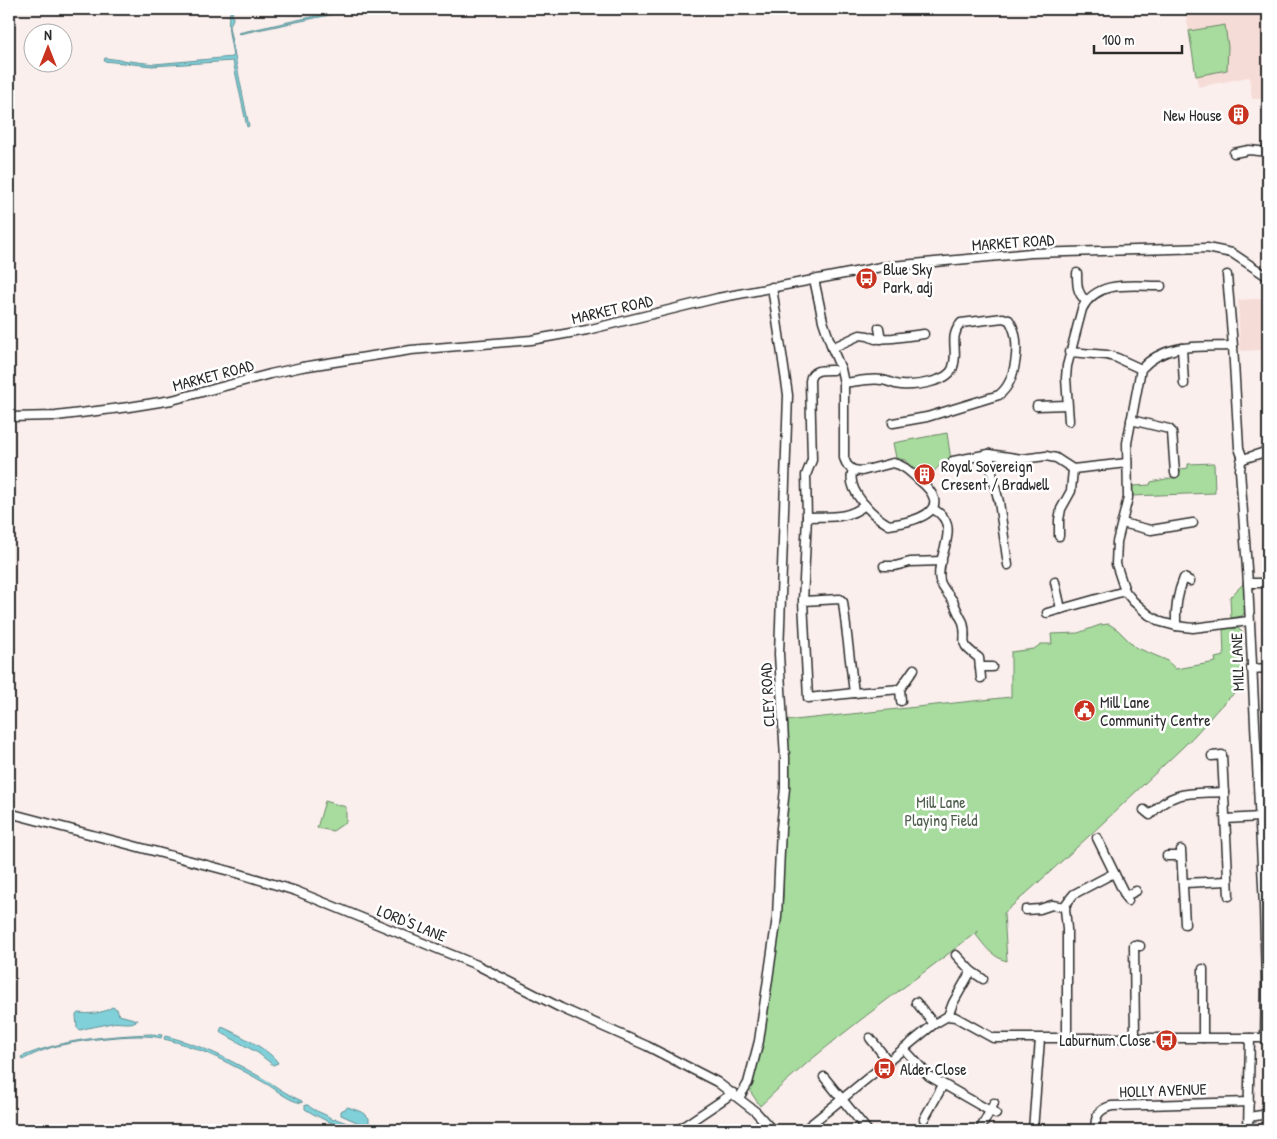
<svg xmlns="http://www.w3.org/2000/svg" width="1277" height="1139" font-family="'Patrick Hand',sans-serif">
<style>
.built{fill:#f6dcd7}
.green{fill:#a7dc9e;stroke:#698464}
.water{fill:#80d0d9;stroke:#5e8e93}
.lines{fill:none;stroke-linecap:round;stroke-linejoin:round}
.minor-casing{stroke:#2b2b2b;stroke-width:11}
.minor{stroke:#fff;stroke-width:8}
.labels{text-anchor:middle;stroke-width:5;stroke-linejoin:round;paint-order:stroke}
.poi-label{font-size:16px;fill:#2b2b2b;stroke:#fff;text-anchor:start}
.street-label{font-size:16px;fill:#2b2b2b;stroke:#fff}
.park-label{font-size:16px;fill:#50604e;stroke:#fff}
</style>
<rect width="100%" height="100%" fill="#fbefed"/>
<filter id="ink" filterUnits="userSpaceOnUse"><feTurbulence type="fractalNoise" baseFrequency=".02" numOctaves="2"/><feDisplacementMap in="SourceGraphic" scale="10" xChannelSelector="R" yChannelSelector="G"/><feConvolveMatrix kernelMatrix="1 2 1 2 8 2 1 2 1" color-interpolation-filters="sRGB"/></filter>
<g filter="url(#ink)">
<g class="built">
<path d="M1185 9H1268V99H1252L1249 77 1198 87Z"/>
<path d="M1266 295H1268V356H1262L1261 350 1242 351 1240 349 1238 300 1266 298Z"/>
</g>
<g class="green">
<path d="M1225 25 1228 47 1227 70 1196 76 1189 31Z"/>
<path d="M947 433 951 460 941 464 927 479 905 460 896 458 893 443Z"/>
<path d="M1214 463 1215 493 1131 496 1132 486 1150 485 1151 482 1176 477 1182 469 1188 468V464Z"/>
<path d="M1244 583 1245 612 1242 616 1231 618 1230 597Z"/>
<path d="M1109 624 1118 630 1135 647 1166 660 1176 669 1216 662 1215 658 1224 656 1223 629 1238 628 1242 632 1244 687C1221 700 1205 727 1185 745 1125 802 1066 859 1004 913L1007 961C993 958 984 945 976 935L978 931C905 988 826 1041 760 1106L748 1088 778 924 780 920 783 897 785 721 1011 697V652L1034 649 1041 644H1052L1051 634 1078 633 1100 625Z"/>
<path d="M325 801 346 807V822L333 831 317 828Z"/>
</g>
<g class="water">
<path d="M231 9H234L232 13 233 19 229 27 249 126 247 127 233 61 152 66 104 61 105 58 154 64 233 57C231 39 225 26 231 9Z"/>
<path d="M358 9 239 34 238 33 343 10Z"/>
<path d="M112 1007 117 1009 119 1015 138 1020C130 1026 120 1021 111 1023 101 1026 90 1027 80 1030L77 1028 76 1015 78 1013C88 1014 103 1014 112 1007Z"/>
<path d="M222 1027C236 1033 272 1051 278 1063L273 1065 258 1053 222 1033 220 1031Z"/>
<path d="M151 1034 162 1035 161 1038C140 1032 69 1041 47 1049 38 1052 30 1056 22 1060L21 1057C63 1039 106 1036 151 1034Z"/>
<path d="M165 1036C196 1043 227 1058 255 1074 272 1083 285 1094 302 1101V1103C288 1101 277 1090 265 1083 233 1065 200 1047 164 1039Z"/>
<path d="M305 1105H308C314 1112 326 1113 333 1120L336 1119 366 1130C344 1130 324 1121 305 1109Z"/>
<path d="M348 1107 364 1113 369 1118V1124H361L341 1115V1111Z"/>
</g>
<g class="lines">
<defs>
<g id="minor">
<path d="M1267 9V12"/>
<path d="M1234 153 1249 150 1268 152"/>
<path d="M1077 273C1077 285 1077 293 1086 301"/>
<path d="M1227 275 1233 346 1239 448 1243 459"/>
<path d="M814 279 823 321 832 348 841 369 844 383V458L847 465 853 470"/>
<path d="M879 328 881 339"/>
<path d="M1233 346C1200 347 1165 342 1141 369L1127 443 1128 498 1117 542 1116 564 1125 591 1133 601 1149 615 1161 622 1176 626 1193 628 1249 621"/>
<path d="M832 348 860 335 868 336 875 339 893 338 924 334"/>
<path d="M1182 348 1184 384"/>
<path d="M1069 352 1107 355 1117 358 1141 369"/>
<path d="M844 383C856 382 870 378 882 380 889 381 895 385 901 385 915 386 949 382 953 367 959 350 948 338 961 323L1003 318 1009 320C1022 339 1017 381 999 395L927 417 893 423"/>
<path d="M1037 406 1067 405"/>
<path d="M9 417 56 416 129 407 172 400 270 374 302 367 411 350 531 340 587 330 718 298 881 267 1031 253 1207 248 1232 253 1268 277"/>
<path d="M1131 420 1169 429 1172 432 1175 473"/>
<path d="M1069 421 1066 378 1067 366 1082 309C1097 279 1133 286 1161 286"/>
<path d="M989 454 993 479 999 502 1008 565"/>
<path d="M1243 459 1241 461 1240 470 1248 583 1264 906 1266 982 1265 1038"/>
<path d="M1243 459 1268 451"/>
<path d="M953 461 989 454 1022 459 1046 456 1056 458 1073 469"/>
<path d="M893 463C904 465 911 473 919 480 956 510 918 521 889 525 873 516 845 490 853 470L862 471Z"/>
<path d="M933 509C965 526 934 557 940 581 942 588 949 595 953 601 956 608 959 615 963 622 969 645 955 640 979 658L981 678"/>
<path d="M807 517C829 516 847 520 865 505"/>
<path d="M1122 523 1151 530 1193 523"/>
<path d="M1059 536V520L1061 509 1071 491 1073 469 1127 463"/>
<path d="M884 566H895L910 562 942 561"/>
<path d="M1055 582 1061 609"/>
<path d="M1248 583H1268"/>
<path d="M803 601 840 599 843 602 854 693 808 698 803 601 807 517 806 475 812 460 810 381C811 369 823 370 833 370"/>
<path d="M1047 613 1125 591"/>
<path d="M1176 626C1175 608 1177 594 1184 578L1190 581"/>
<path d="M980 667H992"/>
<path d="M1251 669 1268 668"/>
<path d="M900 689 901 701"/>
<path d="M854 693 900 689 914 669"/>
<path d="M1212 756 1222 755 1229 896"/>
<path d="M1144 810 1150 815C1173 789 1192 794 1224 792"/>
<path d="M9 813 237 873 296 891 477 965 561 1008 647 1046 717 1082 756 1112 772 1130"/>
<path d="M1226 819 1260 817"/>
<path d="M1097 838 1128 901"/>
<path d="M1181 850 1185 924"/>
<path d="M1167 856H1181"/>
<path d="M1184 883 1228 881"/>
<path d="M1126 896 1136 891"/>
<path d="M1026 910 1040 909 1052 905 1065 907"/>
<path d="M956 955 971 971 983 979"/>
<path d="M1203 969V1038"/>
<path d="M916 1002 934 1024"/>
<path d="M948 1016 955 1017 993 1038H1268"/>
<path d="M948 1016 953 1003 971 971"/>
<path d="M870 1038 889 1062"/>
<path d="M1067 1039V929L1065 909 1066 904 1074 894 1114 873"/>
<path d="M1135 1039 1134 945 1140 946"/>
<path d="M904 1049 929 1076 990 1111 980 1130"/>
<path d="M824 1077 867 1130"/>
<path d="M739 1098 748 1083 759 1041 777 917 781 828 785 788V758L779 654 788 395 772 287"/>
<path d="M994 1103 990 1111 996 1114"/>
<path d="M1249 1117 1268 1114"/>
<path d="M924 1119 943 1085"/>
<path d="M678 1130 733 1093"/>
<path d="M804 1130 934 1024 948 1016"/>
<path d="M1033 1130 1040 1039"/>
<path d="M1095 1130C1095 1117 1098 1109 1112 1106L1249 1102"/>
<path d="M1248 1130 1250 1038"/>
</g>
</defs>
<use href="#minor" class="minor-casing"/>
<use href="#minor" class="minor"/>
</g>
</g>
<defs>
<symbol id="building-disc" viewBox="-11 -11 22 22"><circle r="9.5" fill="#c8321e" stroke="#fff"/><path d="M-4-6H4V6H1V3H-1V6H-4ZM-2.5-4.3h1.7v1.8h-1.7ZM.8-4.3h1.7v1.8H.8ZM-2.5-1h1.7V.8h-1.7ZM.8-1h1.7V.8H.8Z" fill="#fff"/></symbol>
<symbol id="bus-disc" viewBox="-11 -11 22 22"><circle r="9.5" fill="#c8321e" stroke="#fff"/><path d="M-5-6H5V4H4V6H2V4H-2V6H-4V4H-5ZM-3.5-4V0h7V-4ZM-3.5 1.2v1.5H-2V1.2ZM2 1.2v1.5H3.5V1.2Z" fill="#fff"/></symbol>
<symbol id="civic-disc" viewBox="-11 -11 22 22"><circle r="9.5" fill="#c8321e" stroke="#fff"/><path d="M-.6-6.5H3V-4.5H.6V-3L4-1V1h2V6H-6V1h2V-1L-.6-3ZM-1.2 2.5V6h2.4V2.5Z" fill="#fff"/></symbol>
</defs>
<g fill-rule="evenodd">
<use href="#building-disc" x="1226" y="102" width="25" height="25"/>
<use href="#bus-disc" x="854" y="266" width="25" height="25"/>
<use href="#building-disc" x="912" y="462" width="25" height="25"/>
<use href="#civic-disc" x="1072" y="698" width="25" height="25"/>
<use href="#bus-disc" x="1154" y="1028" width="25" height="25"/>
<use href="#bus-disc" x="872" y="1056" width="25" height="25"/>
</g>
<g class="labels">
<g class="poi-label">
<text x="1222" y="121" text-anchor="end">New House</text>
<text x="883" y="275">Blue Sky<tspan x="883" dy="18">Park, adj</tspan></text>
<text x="941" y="472">Royal Sovereign<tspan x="941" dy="18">Cresent / Bradwell</tspan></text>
<text x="1100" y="708">Mill Lane<tspan x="1100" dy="18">Community Centre</tspan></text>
<text x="1151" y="1046" text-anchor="end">Laburnum Close</text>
<text x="900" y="1075">Alder Close</text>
</g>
<g class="street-label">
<text transform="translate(1013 242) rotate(-4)" y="6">MARKET ROAD</text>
<text transform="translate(612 309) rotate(-13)" y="6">MARKET ROAD</text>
<text transform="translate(213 375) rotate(-15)" y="6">MARKET ROAD</text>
<text transform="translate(1237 662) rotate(-92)" y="6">MILL LANE</text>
<text transform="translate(767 695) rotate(-93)" y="6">CLEY ROAD</text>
<text transform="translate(412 923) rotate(22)" y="6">LORD'S LANE</text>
<text transform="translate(1163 1090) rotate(-2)" y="6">HOLLY AVENUE</text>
</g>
<g class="park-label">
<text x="941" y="808">Mill Lane<tspan x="941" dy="18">Playing Field</tspan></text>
</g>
</g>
<rect width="1277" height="1139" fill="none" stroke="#fff" stroke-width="30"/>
<rect x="15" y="15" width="1247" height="1109" fill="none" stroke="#2b2b2b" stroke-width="2" filter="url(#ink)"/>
<g transform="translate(48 48)"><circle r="24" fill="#ffffff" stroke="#aaaaaa"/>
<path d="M0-4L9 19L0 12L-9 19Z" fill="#c8321e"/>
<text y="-8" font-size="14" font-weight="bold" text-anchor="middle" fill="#2b2b2b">N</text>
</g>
<path d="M1094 45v8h88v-8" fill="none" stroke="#2b2b2b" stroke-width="2.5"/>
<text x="1102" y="45" font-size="15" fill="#2b2b2b" stroke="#ffffff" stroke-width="4" paint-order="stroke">100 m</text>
</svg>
